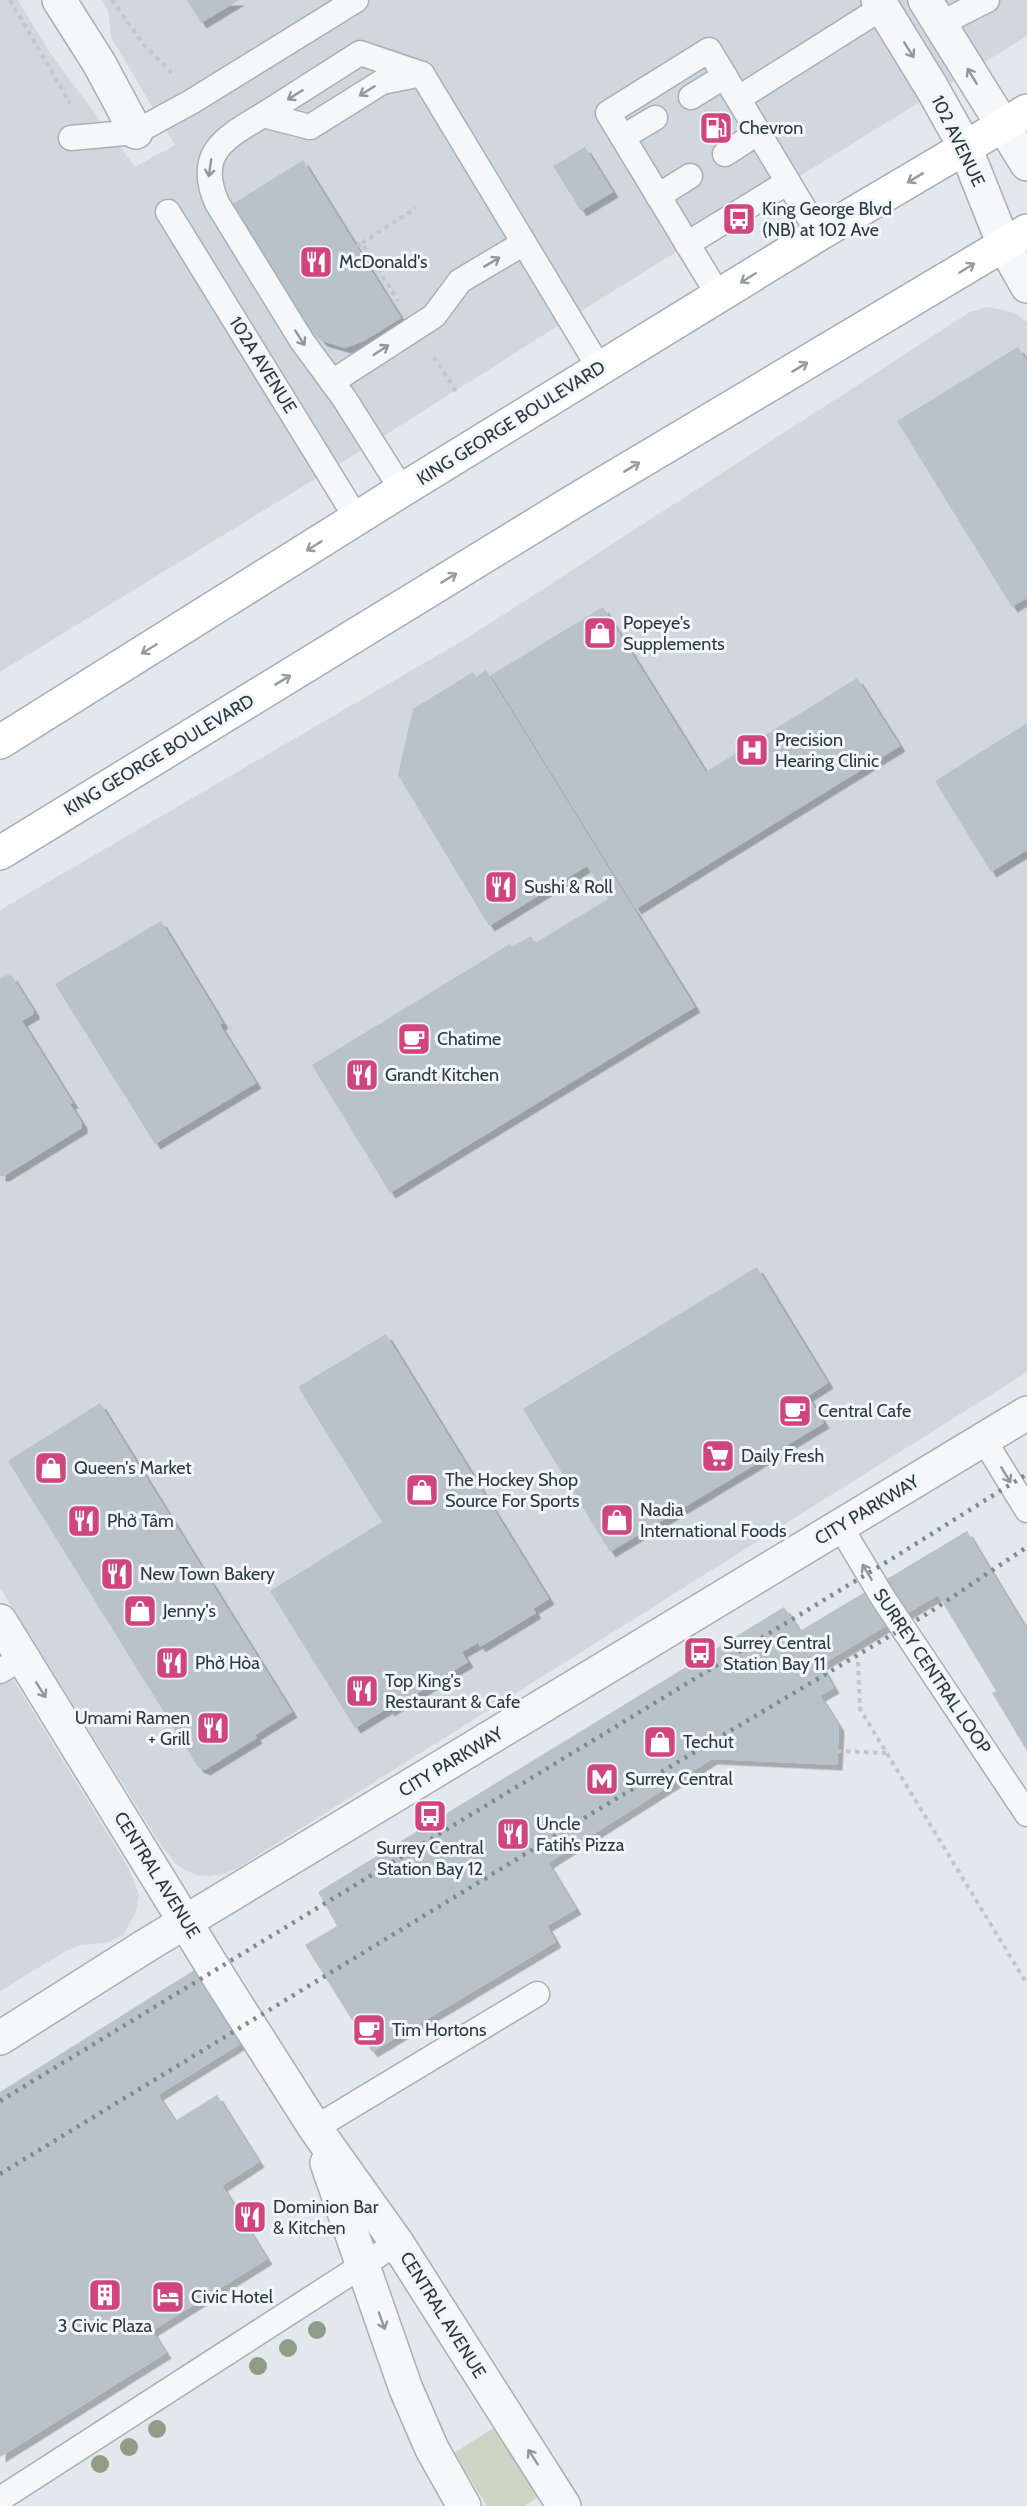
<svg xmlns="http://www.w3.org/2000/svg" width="1027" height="2506" font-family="Cabin,sans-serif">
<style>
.built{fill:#d0d8dd}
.green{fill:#ccd5c3}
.building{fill:#b9c2c8;filter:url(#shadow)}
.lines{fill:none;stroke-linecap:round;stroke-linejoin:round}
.service-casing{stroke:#a7b0b5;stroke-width:27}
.tertiary-casing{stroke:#a7b0b5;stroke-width:36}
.primary-casing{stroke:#a1afb7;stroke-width:36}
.path{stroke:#c0c6ca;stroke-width:4;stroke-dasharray:4.5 4.5;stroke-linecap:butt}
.service{stroke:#f5f7f9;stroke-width:24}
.tertiary{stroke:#f5f7f9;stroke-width:33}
.primary{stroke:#fff;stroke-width:33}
.rail{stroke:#7b8b95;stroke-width:4.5;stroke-dasharray:3 6;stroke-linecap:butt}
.tree{fill:#8e9d88}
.oneway{stroke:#90989e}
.oneway2{stroke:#949ca1}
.labels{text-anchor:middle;stroke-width:6;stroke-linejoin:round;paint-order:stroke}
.poi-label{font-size:18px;fill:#2a3a43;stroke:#f2f6f8;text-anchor:start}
.street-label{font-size:18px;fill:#2a3a43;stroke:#f2f6f8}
</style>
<defs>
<filter id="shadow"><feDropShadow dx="5.5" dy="5.5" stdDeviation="0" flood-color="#0004"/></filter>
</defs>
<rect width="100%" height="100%" fill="#e2e8eb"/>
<g class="built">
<path d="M0 0H18L50 53 135 167 175 145 111 37 108 11 102 0H1027V36L626 283 328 471 0 672Z"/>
<path d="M989 307 1015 313 1027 322V1372L236 1869 223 1874 210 1876 197 1875 185 1870 176 1864 159 1842 0 1588V910L469 637 970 312Z"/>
<path d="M0 1658 128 1867 139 1895 136 1912 123 1935 110 1942 80 1945 66 1951 0 1991Z"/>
</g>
<path class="green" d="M495 2427 538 2497 524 2506H487L454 2453Z"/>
<g class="building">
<path d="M187 0H239L201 23Z"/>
<path d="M585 147 613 192 581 211 553 166Z"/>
<path d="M303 160 401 318 364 341 345 348 322 341 304 323 230 206Z"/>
<path d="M1018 347 1027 361V598L1012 607 897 421Z"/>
<path d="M603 607 706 772 857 678 900 746 636 909 491 675Z"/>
<path d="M486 670 695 1007 390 1193 312 1065 510 944 512 947 531 936 535 943 608 899 587 866 489 926 398 775 413 709 473 672 476 677Z"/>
<path d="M1027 723V850L991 872 935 781Z"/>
<path d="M161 921 223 1023 220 1025 256 1083 155 1144 55 984Z"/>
<path d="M7 975 12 976 34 1011V1014L22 1021 73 1103 70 1104 82 1123V1128L4 1176H0V979Z"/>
<path d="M757 1267 828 1383 808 1396 824 1423 610 1552 523 1409Z"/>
<path d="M386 1334 549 1599 533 1609 536 1613 480 1647 478 1643 462 1652 468 1662 389 1711 388 1708 355 1728 270 1591 382 1522 298 1387Z"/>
<path d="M100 1403 292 1712 255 1735 257 1738 205 1770 198 1767 8 1461Z"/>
<path d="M967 1531 1027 1630V1751L992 1693 996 1691 938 1595 821 1665 834 1688 820 1696 839 1726 837 1765 712 1759 548 1863 576 1909 547 1926 556 1942 372 2052 305 1945 337 1926 318 1892 784 1607 800 1631Z"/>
<path d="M199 1967 245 2041 158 2095 175 2121 217 2095 259 2162 222 2186 267 2259 152 2331 166 2353 0 2457V2092Z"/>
</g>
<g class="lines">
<defs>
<g id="service">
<path d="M940 24 987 0"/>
<path d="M691 97 725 76"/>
<path d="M739 98 883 7"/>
<path d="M263 115 360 53 422 74 600 369"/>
<path d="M623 137 655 118"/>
<path d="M71 138 136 132 191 102 356 0"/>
<path d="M725 154 759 132"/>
<path d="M658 196 690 176"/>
<path d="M168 212 357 519"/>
<path d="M687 244 788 182"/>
<path d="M719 296 608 113 709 50 819 234"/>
<path d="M332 382 434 316 460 281 524 243"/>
<path d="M402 490 344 398 302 341 217 203C195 153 225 138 263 115L310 127 382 82 422 74"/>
<path d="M984 1440 1027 1510"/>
<path d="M840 1526 883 1598 1027 1814"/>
<path d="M0 1671 22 1658"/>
<path d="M315 2128 537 1994"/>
<path d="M0 2499 397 2243"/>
</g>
<g id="tertiary">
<path d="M59 0 99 63 136 132"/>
<path d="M878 0 932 88 965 147 1004 245 1027 286"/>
<path d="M925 0 1027 164"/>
<path d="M0 1621 222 1982 315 2128 397 2243 564 2506"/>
<path d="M0 2038 147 1945 1027 1413"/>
<path d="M327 2163 406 2389 432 2449 464 2506"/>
</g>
<g id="primary">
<path d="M0 742 402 490 819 234 1027 111"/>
<path d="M0 853 581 497 1027 231"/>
</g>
</defs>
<use href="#service" class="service-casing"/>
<use href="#tertiary" class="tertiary-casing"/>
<use href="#primary" class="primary-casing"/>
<g class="path">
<path d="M10 0 70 103"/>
<path d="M112 0 144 45 173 74"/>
<path d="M362 243 416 208"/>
<path d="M357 246 362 243 398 301"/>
<path d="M434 357 457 393"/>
<path d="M858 1662 860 1709 1027 1984"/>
<path d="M837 1751 887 1753"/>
</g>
<use href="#service" class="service"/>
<use href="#tertiary" class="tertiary"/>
<use href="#primary" class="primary"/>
<g class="rail">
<path d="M0 2101 898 1555 1027 1474"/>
<path d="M0 2174 609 1803 930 1612 1027 1547"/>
</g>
</g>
<g class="tree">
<circle cx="317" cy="2330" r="9"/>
<circle cx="288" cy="2348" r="9"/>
<circle cx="258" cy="2366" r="9"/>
<circle cx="157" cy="2429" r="9"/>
<circle cx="129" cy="2447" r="9"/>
<circle cx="100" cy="2464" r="9"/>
</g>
<defs><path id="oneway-shaft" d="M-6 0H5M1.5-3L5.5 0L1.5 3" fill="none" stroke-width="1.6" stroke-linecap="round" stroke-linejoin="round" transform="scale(1.5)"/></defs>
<g class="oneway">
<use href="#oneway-shaft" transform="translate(909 50) rotate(58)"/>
<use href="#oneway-shaft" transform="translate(972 76) rotate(-121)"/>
<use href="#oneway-shaft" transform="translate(367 91) rotate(148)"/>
<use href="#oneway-shaft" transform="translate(295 95) rotate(148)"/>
<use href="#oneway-shaft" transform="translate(210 168) rotate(98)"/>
<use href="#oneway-shaft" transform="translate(492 262) rotate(-31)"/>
<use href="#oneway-shaft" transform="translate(300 338) rotate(57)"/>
<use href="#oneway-shaft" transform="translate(381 350) rotate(-33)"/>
<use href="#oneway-shaft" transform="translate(1006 1475) rotate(59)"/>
<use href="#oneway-shaft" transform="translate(867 1572) rotate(-121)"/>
<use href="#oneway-shaft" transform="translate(41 1690) rotate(58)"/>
<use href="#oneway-shaft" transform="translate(382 2321) rotate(70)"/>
<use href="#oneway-shaft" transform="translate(533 2457) rotate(-123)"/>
</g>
<g class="oneway2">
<use href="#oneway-shaft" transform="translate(915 178) rotate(149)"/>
<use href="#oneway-shaft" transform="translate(967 268) rotate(-32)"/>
<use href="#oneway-shaft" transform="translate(748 278) rotate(148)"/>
<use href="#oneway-shaft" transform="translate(800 367) rotate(-31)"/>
<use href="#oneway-shaft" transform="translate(632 467) rotate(-31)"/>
<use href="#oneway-shaft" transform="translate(314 546) rotate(148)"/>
<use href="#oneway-shaft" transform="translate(449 578) rotate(-31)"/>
<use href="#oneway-shaft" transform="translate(149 649) rotate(148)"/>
<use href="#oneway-shaft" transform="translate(283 680) rotate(-31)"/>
</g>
<defs>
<symbol id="fuel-square" viewBox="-11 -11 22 22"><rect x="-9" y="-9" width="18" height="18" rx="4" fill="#d1457f" stroke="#f2f6f8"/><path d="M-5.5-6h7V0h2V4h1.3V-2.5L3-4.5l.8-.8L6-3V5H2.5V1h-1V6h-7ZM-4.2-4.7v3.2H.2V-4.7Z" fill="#fff"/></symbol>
<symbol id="bus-square" viewBox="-11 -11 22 22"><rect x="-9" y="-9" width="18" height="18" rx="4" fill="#d1457f" stroke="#f2f6f8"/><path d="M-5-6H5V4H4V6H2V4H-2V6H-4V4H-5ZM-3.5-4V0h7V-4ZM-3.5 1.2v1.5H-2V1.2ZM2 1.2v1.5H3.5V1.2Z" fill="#fff"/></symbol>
<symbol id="restaurant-square" viewBox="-11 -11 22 22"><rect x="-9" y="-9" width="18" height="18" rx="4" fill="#d1457f" stroke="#f2f6f8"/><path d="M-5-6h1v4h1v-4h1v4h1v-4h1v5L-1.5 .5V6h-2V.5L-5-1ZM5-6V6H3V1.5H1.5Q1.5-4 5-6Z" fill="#fff"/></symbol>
<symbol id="shop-square" viewBox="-11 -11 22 22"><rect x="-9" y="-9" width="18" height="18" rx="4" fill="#d1457f" stroke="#f2f6f8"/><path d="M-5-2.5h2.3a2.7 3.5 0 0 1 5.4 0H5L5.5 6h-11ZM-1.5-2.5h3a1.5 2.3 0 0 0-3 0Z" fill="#fff"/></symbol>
<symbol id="hospital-square" viewBox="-11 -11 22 22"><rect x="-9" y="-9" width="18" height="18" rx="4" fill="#d1457f" stroke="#f2f6f8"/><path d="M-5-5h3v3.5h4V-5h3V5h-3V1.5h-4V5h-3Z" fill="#fff"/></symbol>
<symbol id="cafe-square" viewBox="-11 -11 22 22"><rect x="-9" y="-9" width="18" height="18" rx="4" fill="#d1457f" stroke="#f2f6f8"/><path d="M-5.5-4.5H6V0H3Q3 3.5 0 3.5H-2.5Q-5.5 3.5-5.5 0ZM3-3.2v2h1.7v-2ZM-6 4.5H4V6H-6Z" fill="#fff"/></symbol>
<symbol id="supermarket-square" viewBox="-11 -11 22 22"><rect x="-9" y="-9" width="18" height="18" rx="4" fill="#d1457f" stroke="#f2f6f8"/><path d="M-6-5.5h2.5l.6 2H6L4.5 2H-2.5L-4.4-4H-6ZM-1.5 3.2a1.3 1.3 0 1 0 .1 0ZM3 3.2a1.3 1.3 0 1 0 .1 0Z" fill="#fff"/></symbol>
<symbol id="metro-square" viewBox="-11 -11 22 22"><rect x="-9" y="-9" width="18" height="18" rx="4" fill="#d1457f" stroke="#f2f6f8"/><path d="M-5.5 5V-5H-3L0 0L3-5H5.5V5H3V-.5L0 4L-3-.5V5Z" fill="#fff"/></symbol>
<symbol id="building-square" viewBox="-11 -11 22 22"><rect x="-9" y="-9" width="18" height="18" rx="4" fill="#d1457f" stroke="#f2f6f8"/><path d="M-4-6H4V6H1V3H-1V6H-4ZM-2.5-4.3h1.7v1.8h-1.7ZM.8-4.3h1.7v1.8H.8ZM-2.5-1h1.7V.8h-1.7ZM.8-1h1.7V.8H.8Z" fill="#fff"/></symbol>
<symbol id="hotel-square" viewBox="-11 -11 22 22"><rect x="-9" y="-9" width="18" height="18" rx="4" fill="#d1457f" stroke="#f2f6f8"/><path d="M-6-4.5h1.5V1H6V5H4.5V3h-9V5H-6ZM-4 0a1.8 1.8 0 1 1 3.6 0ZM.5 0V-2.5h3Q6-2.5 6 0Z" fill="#fff"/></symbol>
</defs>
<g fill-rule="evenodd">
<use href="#fuel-square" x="697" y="109" width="38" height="38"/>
<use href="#bus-square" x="720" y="200" width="38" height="38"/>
<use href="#restaurant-square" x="297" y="243" width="38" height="38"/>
<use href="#shop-square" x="581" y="614" width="38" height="38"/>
<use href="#hospital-square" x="733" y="731" width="38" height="38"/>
<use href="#restaurant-square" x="482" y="868" width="38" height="38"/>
<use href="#cafe-square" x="395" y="1020" width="38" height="38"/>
<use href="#restaurant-square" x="343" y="1056" width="38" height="38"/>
<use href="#cafe-square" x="776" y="1392" width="38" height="38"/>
<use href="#supermarket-square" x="699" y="1437" width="38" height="38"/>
<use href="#shop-square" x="32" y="1449" width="38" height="38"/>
<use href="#shop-square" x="403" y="1471" width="38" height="38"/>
<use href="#shop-square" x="598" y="1501" width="38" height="38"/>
<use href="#restaurant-square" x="65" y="1502" width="38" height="38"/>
<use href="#restaurant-square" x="98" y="1555" width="38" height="38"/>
<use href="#shop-square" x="121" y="1592" width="38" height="38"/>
<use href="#bus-square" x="681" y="1634" width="38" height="38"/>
<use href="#restaurant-square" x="153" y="1644" width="38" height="38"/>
<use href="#restaurant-square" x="343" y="1672" width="38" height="38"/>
<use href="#restaurant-square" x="194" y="1709" width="38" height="38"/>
<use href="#shop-square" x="641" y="1723" width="38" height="38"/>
<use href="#metro-square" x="583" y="1760" width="38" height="38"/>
<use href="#bus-square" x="411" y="1797" width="38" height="38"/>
<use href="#restaurant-square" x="494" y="1815" width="38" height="38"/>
<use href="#cafe-square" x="350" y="2011" width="38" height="38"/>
<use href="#restaurant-square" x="231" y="2198" width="38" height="38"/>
<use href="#building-square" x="86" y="2276" width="38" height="38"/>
<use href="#hotel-square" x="149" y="2278" width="38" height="38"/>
</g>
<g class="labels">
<g class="poi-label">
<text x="739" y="134">Chevron</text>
<text x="762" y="215">King George Blvd<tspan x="762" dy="21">(NB) at 102 Ave</tspan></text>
<text x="339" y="268">McDonald's</text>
<text x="623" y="629">Popeye's<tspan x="623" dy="21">Supplements</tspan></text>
<text x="775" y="746">Precision<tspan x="775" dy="21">Hearing Clinic</tspan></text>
<text x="524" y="893">Sushi &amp; Roll</text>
<text x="437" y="1045">Chatime</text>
<text x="385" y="1081">Grandt Kitchen</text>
<text x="818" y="1417">Central Cafe</text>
<text x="741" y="1462">Daily Fresh</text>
<text x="74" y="1474">Queen's Market</text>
<text x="445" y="1486">The Hockey Shop<tspan x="445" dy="21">Source For Sports</tspan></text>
<text x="640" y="1516">Nadia<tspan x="640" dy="21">International Foods</tspan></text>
<text x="107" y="1527">Phở Tâm</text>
<text x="140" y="1580">New Town Bakery</text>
<text x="163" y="1617">Jenny's</text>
<text x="723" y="1649">Surrey Central<tspan x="723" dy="21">Station Bay 11</tspan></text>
<text x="195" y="1669">Phở Hòa</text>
<text x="385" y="1687">Top King's<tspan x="385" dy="21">Restaurant &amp; Cafe</tspan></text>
<text x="190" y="1724" text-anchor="end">Umami Ramen<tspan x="190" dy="21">+ Grill</tspan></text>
<text x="683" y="1748">Techut</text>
<text x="625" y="1785">Surrey Central</text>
<text x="536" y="1830">Uncle<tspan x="536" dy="21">Fatih’s Pizza</tspan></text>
<text x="430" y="1854" text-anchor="middle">Surrey Central<tspan x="430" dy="21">Station Bay 12</tspan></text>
<text x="392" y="2036">Tim Hortons</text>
<text x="273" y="2213">Dominion Bar<tspan x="273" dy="21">&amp; Kitchen</tspan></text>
<text x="191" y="2303">Civic Hotel</text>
<text x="105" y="2332" text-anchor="middle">3 Civic Plaza</text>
</g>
<g class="street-label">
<text transform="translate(958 141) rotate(64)" y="6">102 AVENUE</text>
<text transform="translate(263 365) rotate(58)" y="6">102A AVENUE</text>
<text transform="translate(511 423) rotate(-32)" y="6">KING GEORGE BOULEVARD</text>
<text transform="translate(159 755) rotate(-31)" y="6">KING GEORGE BOULEVARD</text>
<text transform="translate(867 1510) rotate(-31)" y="6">CITY PARKWAY</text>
<text transform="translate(932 1671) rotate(56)" y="6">SURREY CENTRAL LOOP</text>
<text transform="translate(451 1762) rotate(-31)" y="6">CITY PARKWAY</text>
<text transform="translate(157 1875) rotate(58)" y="6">CENTRAL AVENUE</text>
<text transform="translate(443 2315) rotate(58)" y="6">CENTRAL AVENUE</text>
</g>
</g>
</svg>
